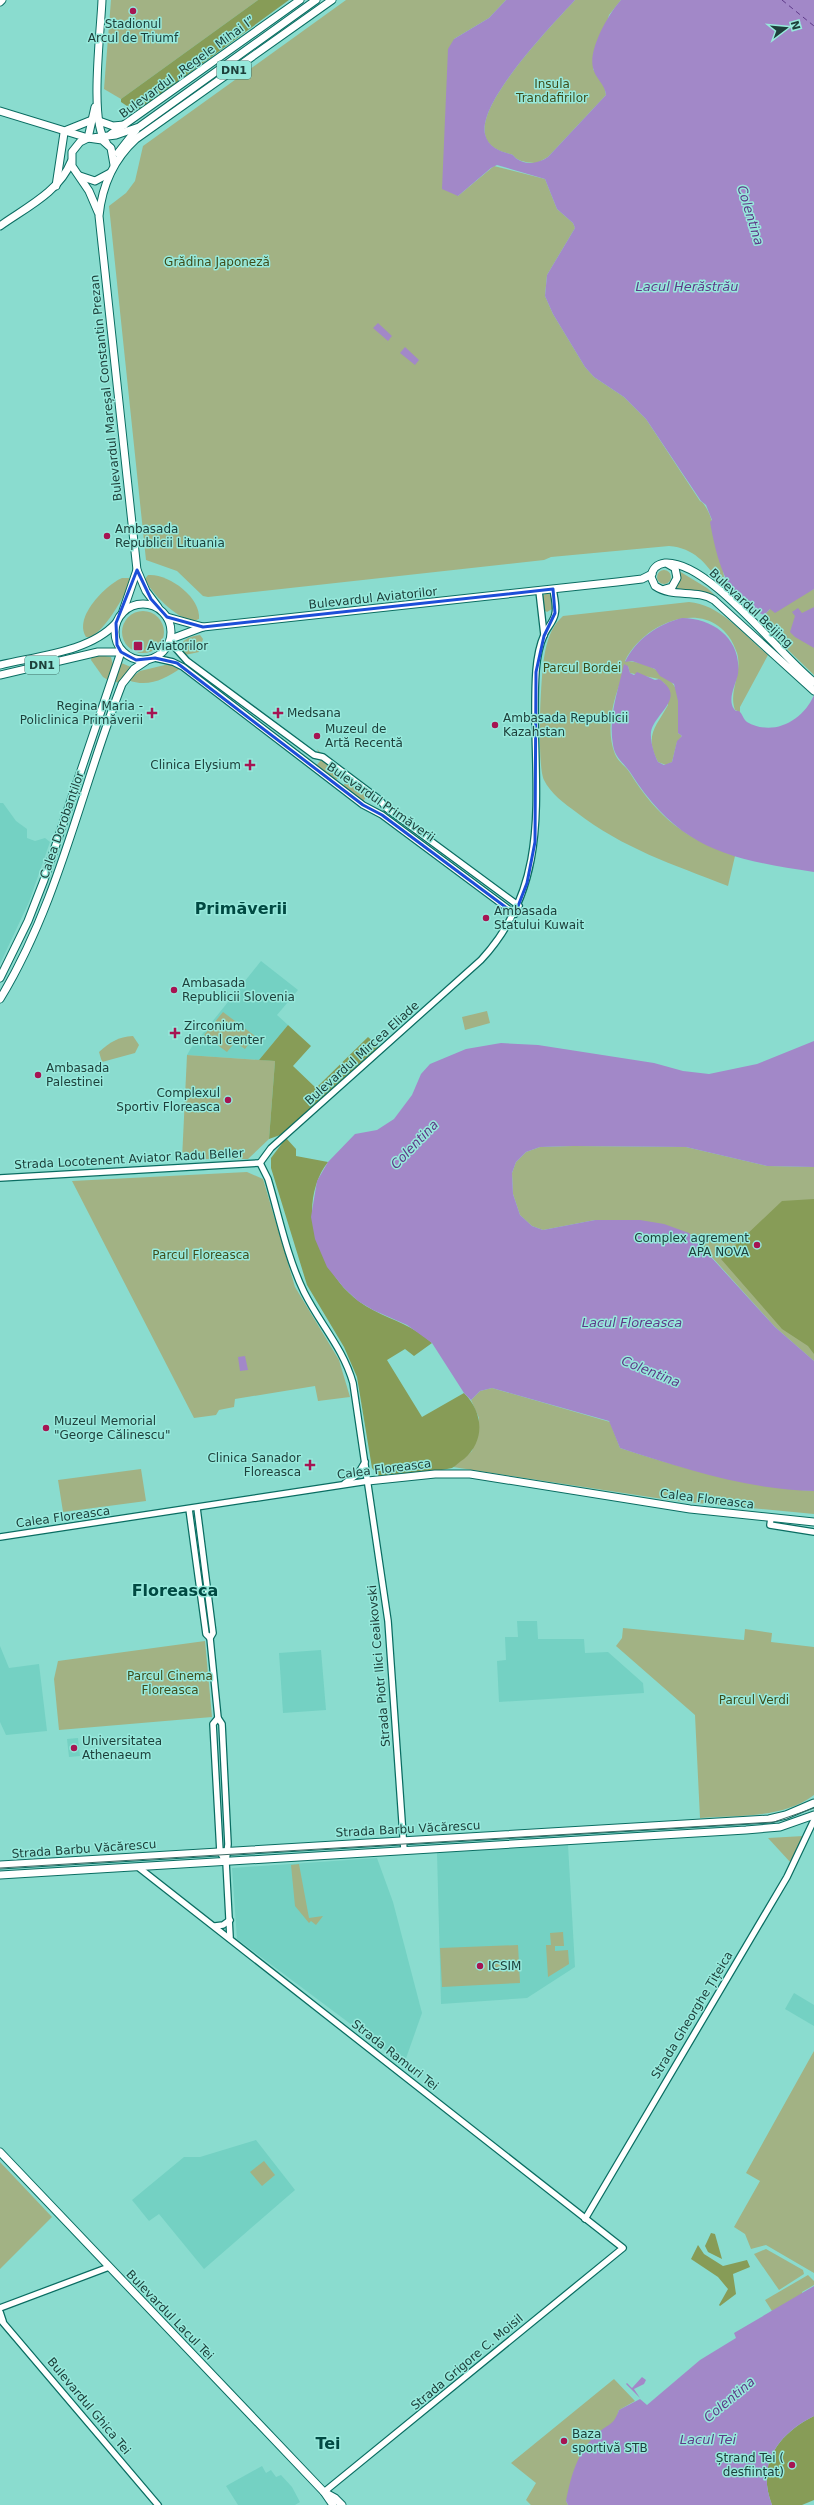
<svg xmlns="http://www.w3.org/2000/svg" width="814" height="2505" font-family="'DejaVu Sans',sans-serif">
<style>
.built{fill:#74d1c3}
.green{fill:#a2b284}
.forest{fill:#879c57}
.water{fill:#a288c8}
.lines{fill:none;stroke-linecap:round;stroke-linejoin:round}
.ferry{stroke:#5e3a88;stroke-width:1;stroke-dasharray:5 4;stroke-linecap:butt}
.minor-casing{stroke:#0a6d62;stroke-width:8}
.major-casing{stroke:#0a6d62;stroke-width:9}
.minor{stroke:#fff;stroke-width:5.5}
.major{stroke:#fff;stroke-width:7}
.tram{stroke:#3b6b64;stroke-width:1}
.marked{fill:none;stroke:#1d4ed8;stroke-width:3;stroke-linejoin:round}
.poi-dot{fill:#a61452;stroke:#97e9dc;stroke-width:1.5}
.labels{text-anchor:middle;stroke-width:3;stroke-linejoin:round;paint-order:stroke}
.shield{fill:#97e9dc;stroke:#42736b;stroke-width:1}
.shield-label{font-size:11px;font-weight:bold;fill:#1d403b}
.poi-label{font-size:12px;fill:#1d403b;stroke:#97e9dc;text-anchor:start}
.street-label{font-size:12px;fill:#1d403b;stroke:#97e9dc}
.park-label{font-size:12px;fill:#3e4c1a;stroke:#97e9dc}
.water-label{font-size:13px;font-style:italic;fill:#5e3a88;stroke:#97e9dc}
.district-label{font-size:16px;font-weight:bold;fill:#004942;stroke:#97e9dc}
</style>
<rect width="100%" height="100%" fill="#8adccf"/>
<g class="built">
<path d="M0 803H3L16 821 27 829V838L35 841 45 838 50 842 29 902 0 964Z"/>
<path d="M261 961 298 990 277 1015 288 1025 259 1060 187 1055 191 1048Z"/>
<path d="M517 1621H537L538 1639H584L585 1653 608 1652 643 1683 644 1693 499 1702 497 1661 506 1660 505 1637H518Z"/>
<path d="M0 1646 9 1668 39 1664 47 1731 6 1735 0 1722Z"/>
<path d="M321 1650 326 1710 283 1713 279 1653Z"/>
<path d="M78 1738 80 1756 69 1757 67 1739Z"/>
<path d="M568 1845 575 1967 527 1998 441 2004 437 1853Z"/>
<path d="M377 1858 393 1902 422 2013 404 2064 237 1939 232 1868Z"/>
<path d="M794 1993 814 2005V2026L785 2009Z"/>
<path d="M256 2140 295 2190 204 2269 159 2214 149 2221 132 2200 184 2157H200Z"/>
<path d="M262 2466 266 2473 271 2470 276 2477 281 2475 292 2487 300 2502 295 2505H238L226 2486Z"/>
</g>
<g class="green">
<path d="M111 0H258L121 99 104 89Z"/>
<path d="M346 0H506L489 18 454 39 458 196 494 166 545 179 557 209 573 223 575 228 547 275 545 296 553 314 585 367 594 377 624 397 646 419 700 501C714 508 721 562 725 581L719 582C706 563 694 548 669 546L551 557 544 560 208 597 203 596 177 571 146 560 109 206 126 193 135 181 143 146Z"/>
<path d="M575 0H621L609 15 593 69 604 85 606 95 548 157 537 163C531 163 522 162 517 159 514 157 513 154 510 154 499 151 487 147 485 134 478 101 553 24 575 0Z"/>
<circle cx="664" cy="577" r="7"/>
<path d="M679 571 707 588 719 599 704 592 675 588 680 580Z"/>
<path d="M148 575C168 573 201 597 199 619 183 627 150 592 145 579Z"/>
<path d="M122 578H129L130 582C126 594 100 640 86 637 73 617 106 585 122 578Z"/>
<path d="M814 589V675L758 621 770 609Z"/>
<path d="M547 593 551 595 552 609 547 612 544 610 542 596Z"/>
<path d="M689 602C720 604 745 636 768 655L740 707V712L735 710C728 691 743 673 737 653 717 594 646 618 625 661 643 661 671 673 677 692 680 704 678 720 678 733L682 736 677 742 672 762 666 765 658 762C644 735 656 727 668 705L665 684 659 679 630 673 628 666C615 690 604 727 615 754 618 762 626 766 630 773 658 818 685 838 735 856L728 886C672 864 624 849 576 812 565 804 550 793 544 780 538 768 540 707 541 692 543 667 543 633 563 616Z"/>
<circle cx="143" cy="632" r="21"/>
<path d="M200 635 203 639 199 652 185 655 180 648C182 639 191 636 200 635Z"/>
<path d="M92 654 111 657 113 665 108 680 103 677 91 660Z"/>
<path d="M119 662 131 667 119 683 114 681Z"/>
<path d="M169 664 181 668C165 679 148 688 128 680L140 671Z"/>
<path d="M317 749 341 774 335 782 315 767 322 759Z"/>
<path d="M348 779 369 794 363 801 343 786Z"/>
<path d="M487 1011 490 1023 465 1030 462 1017Z"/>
<path d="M223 1012 255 1036 245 1049 235 1042 227 1052 204 1035Z"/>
<path d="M133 1036 139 1045 135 1053 102 1062 99 1052C110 1042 118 1037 133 1036Z"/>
<path d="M187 1055 275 1061 269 1139 248 1159H182Z"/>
<path d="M573 1146 686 1147 767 1166 814 1167V1361L775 1327 711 1256 595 1220 543 1230 532 1226 520 1215 513 1194 512 1173 516 1162 526 1152 540 1147Z"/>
<path d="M247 1172 263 1179 295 1287 339 1360 350 1397 318 1401 315 1386 235 1399 234 1407 219 1410 216 1415 194 1418 72 1181Z"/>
<path d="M492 1388 610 1422 620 1448C684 1469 747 1486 814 1491V1514L676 1501 453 1467 472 1451 479 1418 471 1400 480 1391Z"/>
<path d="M141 1469 146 1501 63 1512 58 1480Z"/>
<path d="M623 1628 744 1640 745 1629 772 1633 771 1642 814 1647V1795C782 1819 738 1815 700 1818L695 1715 616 1646 622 1638Z"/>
<path d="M205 1641 212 1717 59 1730 54 1679 58 1661Z"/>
<path d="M804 1836 791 1863 768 1838Z"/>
<path d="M299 1864 309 1918 323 1916 316 1925 311 1921 309 1923 295 1906 291 1865Z"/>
<path d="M563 1932 564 1946H555V1951L568 1950 569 1964 548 1977 546 1945H551L550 1933Z"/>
<path d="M518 1945 520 1983 442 1987 440 1948Z"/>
<path d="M814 2051V2273L766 2245 751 2249 745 2234 734 2227 760 2181 746 2173Z"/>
<path d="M264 2161 275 2175 262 2186 250 2172Z"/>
<path d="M0 2162 52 2217 0 2269Z"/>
<path d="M766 2249 803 2270 804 2274 779 2290 754 2254Z"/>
<path d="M808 2275 814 2281V2285L802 2292 803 2295 772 2311 765 2300Z"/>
<path d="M614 2379 635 2401 619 2410 615 2423 597 2433 566 2501 568 2505H531L526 2500 536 2483 511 2463Z"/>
</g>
<g class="forest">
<path d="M258 0H289L136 112 121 102V99Z"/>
<path d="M288 1025 311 1046 293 1066 316 1088 368 1037 379 1047 283 1134 269 1139 275 1061 259 1060Z"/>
<path d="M286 1138 296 1149V1156L328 1162C314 1179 309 1207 314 1228 323 1263 340 1293 373 1310 394 1321 414 1326 432 1343L414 1356 405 1349 387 1360 422 1417 464 1393C483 1412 486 1440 464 1459 460 1461 456 1466 452 1468 429 1473 402 1473 379 1476L372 1468 357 1377 344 1347 307 1285 271 1168V1158Z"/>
<path d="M814 1199V1354L808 1346 782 1329 721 1259 782 1201Z"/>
<path d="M711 2233 715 2234 722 2259 708 2252 705 2246Z"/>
<path d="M698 2245 704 2254 723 2266 747 2260 750 2267 733 2274 736 2294 720 2306 719 2305 728 2289 718 2277 691 2259Z"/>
<path d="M814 2416V2500L802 2505H772C756 2464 778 2434 814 2416Z"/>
</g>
<g class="water">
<path d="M506 0H575C553 24 478 101 485 134 488 147 499 151 510 154 513 154 514 157 517 159 527 166 539 163 548 157L606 95C605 84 595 78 593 68 588 49 609 13 621 0H814V589L775 613 770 609 764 615C726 603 716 555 710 522L712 520 706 505 701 501 646 419 624 397 594 377 585 367 553 314 545 296 547 275 575 228 573 223 557 209 545 179 497 165 491 168 458 196 442 189 448 49 454 39 489 18Z"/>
<path d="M378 323 392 336 388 341 373 328Z"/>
<path d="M405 347 419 360 415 365 400 353Z"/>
<path d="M814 607V648L795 637 790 632 795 616 792 612 798 608 802 613Z"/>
<path d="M682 618C714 618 742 640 738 674 736 684 727 699 734 709 737 713 736 709 740 712 743 715 743 719 747 722 773 737 803 721 814 695V872C728 859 679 849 630 772 623 762 615 758 613 745 608 717 618 691 624 664L628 666 630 673 634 675 637 672 655 680 659 679C688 698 654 713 651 732 650 741 654 754 658 762L664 765 672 762 677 741 682 736 678 733V701L674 684 660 676 655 669 632 661 625 662C636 639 658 624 682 618Z"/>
<path d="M814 1041V1167L767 1166 686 1147 573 1146 540 1147 526 1152 516 1162 512 1173 513 1194 520 1215 532 1226 543 1230 595 1220H640L664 1224 689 1233 775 1327 814 1361V1491C748 1490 682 1468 620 1448L609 1421 492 1388 480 1391 471 1400 464 1393 432 1343 407 1325 373 1310 358 1301 344 1288 327 1267 315 1239 311 1217 317 1181 328 1162 355 1134 377 1130 394 1119 412 1095 421 1074 430 1064 466 1049 501 1043 538 1045 654 1063 683 1071 709 1074 757 1064Z"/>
<path d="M245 1356 248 1370 240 1371 238 1357Z"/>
<path d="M814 2286V2416C778 2434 756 2464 772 2505H568L566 2501C571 2476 577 2452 597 2434 608 2423 613 2427 619 2410L640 2399 647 2405 700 2360 736 2338 734 2333Z"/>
<path d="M642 2377 646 2380 644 2384 634 2389 640 2398 626 2384 627 2383 632 2388Z"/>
</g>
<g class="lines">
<path class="ferry" d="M782 0 814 26"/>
<defs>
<g id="minor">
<path d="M539 591 544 635"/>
<path d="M170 642 187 661 314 755 323 757 380 800 386 808 519 906"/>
<path d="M155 658 173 662 183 667 363 805 382 815 515 914"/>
<path d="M260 1163 268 1179C279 1216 287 1257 304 1292 320 1324 343 1348 353 1383L388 1621 404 1850"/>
<path d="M260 1163 271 1148 481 960C560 875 529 774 536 671 537 659 539 646 544 635 547 628 554 621 555 614 557 607 554 596 553 589"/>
<path d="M0 1178 260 1163"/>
<path d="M345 1483 358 1474 365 1462"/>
<path d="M197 1508 213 1633 210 1638 218 1718 222 1724 228 1844 226 1862 230 1937"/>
<path d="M189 1509 206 1634 210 1638"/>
<path d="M771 1518 770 1525 814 1532"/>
<path d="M0 1537 368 1481"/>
<path d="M218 1718 213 1724 220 1852 226 1862"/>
<path d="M138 1867 623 2248 324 2492"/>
<path d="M215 1926 223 1925 230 1920"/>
<path d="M585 2219 787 1877 814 1820"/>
<path d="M0 2308 109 2267"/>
<path d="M0 2312 3 2321"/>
<path d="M0 2319 158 2505"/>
</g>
<g id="major">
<path d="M102 0C101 29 89 123 106 142"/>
<path d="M0 2 2 0"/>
<path d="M0 111 88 138"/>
<path d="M99 121 113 126 124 125"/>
<path d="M67 130 92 120"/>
<path d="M111 134 300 0"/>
<path d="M88 138 95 107"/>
<path d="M92 138 116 135 139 127 316 0"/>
<path d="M118 153 136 130"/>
<path d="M80 176 95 181 110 173"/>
<path d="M56 186 64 133"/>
<path d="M98 212 89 191 72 166V152L80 142 88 138 102 140 111 148 114 165"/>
<path d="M0 226C25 208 59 192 71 162"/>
<path d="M665 589 672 587 677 578 675 568 668 564"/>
<circle cx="143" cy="632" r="28"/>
<path d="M158 607 146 591 137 570 99 216C102 186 113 160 136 139L332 0"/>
<path d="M123 611 137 570"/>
<path d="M167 617 203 627"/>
<path d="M171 639 203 627 617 582 642 579 652 574"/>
<path d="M0 665C37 656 90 652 116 623"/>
<path d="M0 675 98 652H121"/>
<path d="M814 682C779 655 709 560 665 563 657 564 652 569 651 577L655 586C672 598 697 589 714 600L814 691"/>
<path d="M0 978 28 921 44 880 121 652"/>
<path d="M0 999C59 902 81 789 122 684L134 669 146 661"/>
<path d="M368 1481 435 1474H470L690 1509 814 1522"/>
<path d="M0 1865 769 1819 786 1815 814 1803"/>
<path d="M0 1875 746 1830 780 1827 814 1815"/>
<path d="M0 2152 324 2492 333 2505"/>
<path d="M324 2492 335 2498 342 2505"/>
</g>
</defs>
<use href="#minor" class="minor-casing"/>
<use href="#major" class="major-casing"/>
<use href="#minor" class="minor"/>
<use href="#major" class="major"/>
<path class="tram" d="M0 1868 774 1822 814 1808"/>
</g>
<path class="marked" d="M137 570 151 599 167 617 203 627 553 589 555 613 544 636 536 672 535 842 527 883 515 914 382 815 363 805 177 663 155 658 136 660 121 652 117 645 116 623Z"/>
<g class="poi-dot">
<circle cx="133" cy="11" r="4"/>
<circle cx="107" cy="536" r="4"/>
<rect x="133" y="641" width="10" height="10" rx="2"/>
<path d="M150 707h4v4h4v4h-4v4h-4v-4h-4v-4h4z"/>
<path d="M276 707h4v4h4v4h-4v4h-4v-4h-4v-4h4z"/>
<circle cx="495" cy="725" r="4"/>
<circle cx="317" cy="736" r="4"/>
<path d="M248 759h4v4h4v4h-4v4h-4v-4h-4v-4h4z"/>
<circle cx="486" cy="918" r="4"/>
<circle cx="174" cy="990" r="4"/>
<path d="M173 1027h4v4h4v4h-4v4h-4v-4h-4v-4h4z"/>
<circle cx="38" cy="1075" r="4"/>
<circle cx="228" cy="1100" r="4"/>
<circle cx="757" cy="1245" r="4"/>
<circle cx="46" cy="1428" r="4"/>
<path d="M308 1459h4v4h4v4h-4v4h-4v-4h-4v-4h4z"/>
<circle cx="74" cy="1748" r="4"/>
<circle cx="480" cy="1966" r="4"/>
<circle cx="564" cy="2441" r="4"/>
<circle cx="792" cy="2465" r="4"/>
</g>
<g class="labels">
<g class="shield">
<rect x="217" y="61" width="34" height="18" rx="3"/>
<rect x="25" y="656" width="34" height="18" rx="3"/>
</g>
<g class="shield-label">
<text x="234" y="74">DN1</text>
<text x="42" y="669">DN1</text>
</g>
<g class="poi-label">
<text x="133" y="28" text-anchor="middle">Stadionul<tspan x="133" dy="14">Arcul de Triumf</tspan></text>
<text x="115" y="533">Ambasada<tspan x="115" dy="14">Republicii Lituania</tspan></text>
<text x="147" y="650">Aviatorilor</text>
<text x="143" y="710" text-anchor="end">Regina Maria -<tspan x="143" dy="14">Policlinica Primăverii</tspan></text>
<text x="287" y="717">Medsana</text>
<text x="503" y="722">Ambasada Republicii<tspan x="503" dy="14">Kazahstan</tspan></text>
<text x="325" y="733">Muzeul de<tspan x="325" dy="14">Artă Recentă</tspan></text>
<text x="241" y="769" text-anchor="end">Clinica Elysium</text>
<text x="494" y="915">Ambasada<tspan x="494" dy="14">Statului Kuwait</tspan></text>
<text x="182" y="987">Ambasada<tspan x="182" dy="14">Republicii Slovenia</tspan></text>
<text x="184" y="1030">Zirconium<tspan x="184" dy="14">dental center</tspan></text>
<text x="46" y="1072">Ambasada<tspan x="46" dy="14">Palestinei</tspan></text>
<text x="220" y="1097" text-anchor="end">Complexul<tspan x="220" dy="14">Sportiv Floreasca</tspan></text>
<text x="749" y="1242" text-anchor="end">Complex agrement<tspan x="749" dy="14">APA NOVA</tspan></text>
<text x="54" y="1425">Muzeul Memorial<tspan x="54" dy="14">"George Călinescu"</tspan></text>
<text x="301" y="1462" text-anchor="end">Clinica Sanador<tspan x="301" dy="14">Floreasca</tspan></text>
<text x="82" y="1745">Universitatea<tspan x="82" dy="14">Athenaeum</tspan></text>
<text x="488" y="1970">ICSIM</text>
<text x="572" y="2438">Baza<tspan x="572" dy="14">sportivă STB</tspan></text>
<text x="784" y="2462" text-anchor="end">Ștrand Tei (<tspan x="784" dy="14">desființat)</tspan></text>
</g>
<g class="street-label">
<text transform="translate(187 67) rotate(-36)" y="4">Bulevardul „Regele Mihai I”</text>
<text transform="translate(106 388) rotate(-96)" y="4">Bulevardul Mareșal Constantin Prezan</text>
<text transform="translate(373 598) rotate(-6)" y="4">Bulevardul Aviatorilor</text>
<text transform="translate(751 608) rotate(43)" y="4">Bulevardul Beijing</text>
<text transform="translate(381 802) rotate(35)" y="4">Bulevardul Primăverii</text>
<text transform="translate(62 825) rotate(-71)" y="4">Calea Dorobanților</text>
<text transform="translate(362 1053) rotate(-42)" y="4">Bulevardul Mircea Eliade</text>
<text transform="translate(129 1159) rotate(-3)" y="4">Strada Locotenent Aviator Radu Beller</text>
<text transform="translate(384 1469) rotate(-7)" y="4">Calea Floreasca</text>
<text transform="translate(707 1499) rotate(7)" y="4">Calea Floreasca</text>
<text transform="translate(63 1517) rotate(-8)" y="4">Calea Floreasca</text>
<text transform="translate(379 1666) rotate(-95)" y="4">Strada Piotr Ilici Ceaikovski</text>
<text transform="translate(408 1829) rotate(-3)" y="4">Strada Barbu Văcărescu</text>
<text transform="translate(84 1849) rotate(-4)" y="4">Strada Barbu Văcărescu</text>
<text transform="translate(692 2015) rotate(-59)" y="4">Strada Gheorghe Țițeica</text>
<text transform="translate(395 2055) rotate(38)" y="4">Strada Ramuri Tei</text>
<text transform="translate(170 2315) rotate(46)" y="4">Bulevardul Lacul Tei</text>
<text transform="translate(467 2362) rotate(-40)" y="4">Strada Grigore C. Moisil</text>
<text transform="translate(89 2406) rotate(50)" y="4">Bulevardul Ghica Tei</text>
</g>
<g class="park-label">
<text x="552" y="88">Insula<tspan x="552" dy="14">Trandafirilor</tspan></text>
<text x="217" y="266">Grădina Japoneză</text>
<text x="582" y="672">Parcul Bordei</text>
<text x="201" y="1259">Parcul Floreasca</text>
<text x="170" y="1680">Parcul Cinema<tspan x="170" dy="14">Floreasca</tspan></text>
<text x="754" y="1704">Parcul Verdi</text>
</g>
<g class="water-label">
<text transform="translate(751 215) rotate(73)" y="5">Colentina</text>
<text x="687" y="291">Lacul Herăstrău</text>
<text transform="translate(414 1144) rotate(-46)" y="5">Colentina</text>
<text x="632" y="1327">Lacul Floreasca</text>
<text transform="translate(651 1371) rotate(22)" y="5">Colentina</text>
<text transform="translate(729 2399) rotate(-40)" y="5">Colentina</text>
<text x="708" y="2444">Lacul Tei</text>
</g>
<g class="district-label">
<text x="241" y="914">Primăverii</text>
<text x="175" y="1596">Floreasca</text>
<text x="328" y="2449">Tei</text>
</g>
</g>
<g transform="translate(786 28) rotate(74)" stroke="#97e9dc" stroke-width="3" paint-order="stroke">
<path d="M0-3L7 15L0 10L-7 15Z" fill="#1d403b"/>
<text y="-6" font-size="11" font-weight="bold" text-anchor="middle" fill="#1d403b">N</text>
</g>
</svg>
